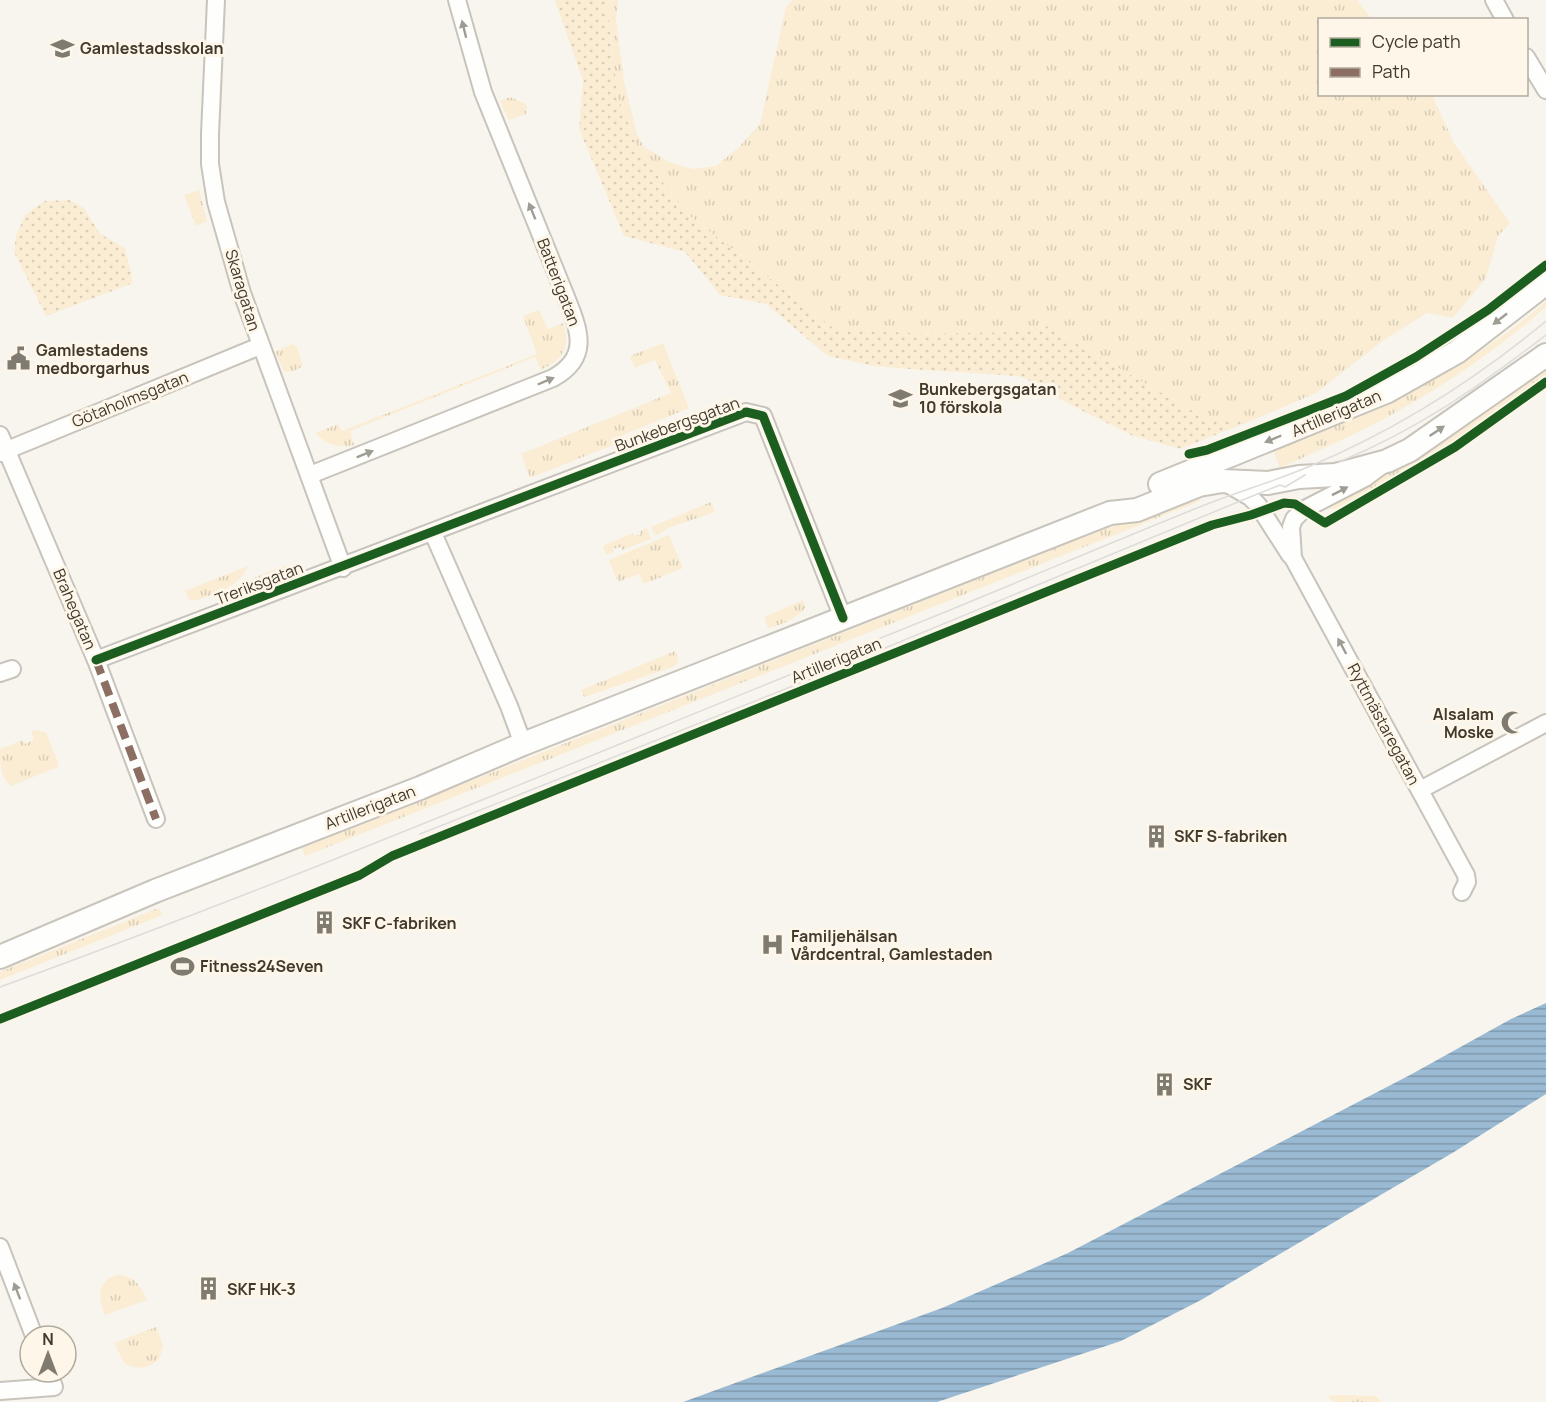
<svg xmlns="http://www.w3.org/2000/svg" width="1546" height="1402" font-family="Manrope,sans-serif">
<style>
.grass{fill:url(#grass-tufts)}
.park{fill:url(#park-dots)}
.water{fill:url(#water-rules)}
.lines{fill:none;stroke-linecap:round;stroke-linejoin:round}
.street-casing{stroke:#c8c4bb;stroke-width:20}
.secondary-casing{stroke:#c8c4bb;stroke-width:26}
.street{stroke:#fefefc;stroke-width:16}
.secondary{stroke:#fefefc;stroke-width:22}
.tram{stroke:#dddcda;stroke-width:1.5}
.quiet{stroke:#8d6e63;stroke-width:8;stroke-dasharray:15 8;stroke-linecap:butt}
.cycleway-casing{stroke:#fdf6e9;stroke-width:13}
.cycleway{stroke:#1b5e20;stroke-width:9}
.oneway{fill:#9f9c94}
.labels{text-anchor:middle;stroke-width:6;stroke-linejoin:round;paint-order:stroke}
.poi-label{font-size:16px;font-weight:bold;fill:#403a2c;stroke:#fdf6e9;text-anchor:start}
.street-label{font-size:16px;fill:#403a2c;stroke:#fdf6e9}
</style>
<defs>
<pattern id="grass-tufts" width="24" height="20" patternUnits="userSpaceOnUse" patternTransform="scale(1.5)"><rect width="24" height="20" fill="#faedd4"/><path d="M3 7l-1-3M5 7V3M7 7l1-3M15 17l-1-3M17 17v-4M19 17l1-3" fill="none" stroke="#d7ccb6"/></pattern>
<pattern id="park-dots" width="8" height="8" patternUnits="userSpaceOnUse" patternTransform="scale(1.5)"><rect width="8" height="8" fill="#faedd4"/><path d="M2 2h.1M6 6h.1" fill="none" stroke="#d7ccb6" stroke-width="1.8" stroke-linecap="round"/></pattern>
<pattern id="water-rules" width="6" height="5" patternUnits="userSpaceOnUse" patternTransform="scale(1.5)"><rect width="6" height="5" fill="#9abad3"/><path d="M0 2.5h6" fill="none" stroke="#7f98ab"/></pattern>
</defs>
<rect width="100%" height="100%" fill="#f8f5ee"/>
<g class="grass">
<path d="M606 0H618L616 19 624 81 637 134 644 147 669 162 693 169 716 166 738 148 760 124 786 7 793 0H1357L1372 19 1320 20V94L1432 95 1454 143 1510 223 1498 236 1486 278 1453 318 1427 313 1384 340 1316 393 1253 420H1208L1046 326 1011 332 923 334 833 328 686 213 639 151 618 98Z"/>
<path d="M510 97 526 104 527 107 526 114 509 120 500 101Z"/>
<path d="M199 190 207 221 196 226 184 195Z"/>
<path d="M1546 301V307C1495 351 1439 390 1380 421 1347 438 1313 453 1280 468L1273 450C1370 411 1467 372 1546 301Z"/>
<path d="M539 310 548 329 563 323C571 348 563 359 541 370L535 357 350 431 354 445C340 449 326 445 316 433L338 424 342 431 537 354 523 316Z"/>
<path d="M663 343 689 408 611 440 613 445 530 478 521 454 671 393 655 360 635 368 630 356Z"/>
<path d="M292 344 297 347 303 366C297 369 291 374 284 371L275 352Z"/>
<path d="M1546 370V377L1450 446 1335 509H1329V505C1404 463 1477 421 1546 370Z"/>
<path d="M1197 492 1200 501 305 856 302 848Z"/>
<path d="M711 502 715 512 671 527 655 536 651 527Z"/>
<path d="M647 528 651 539 622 550 620 547 613 549 614 552 606 555 603 546 633 533 634 536 641 534 640 531Z"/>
<path d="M669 535 683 568 644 584 639 574 618 582 609 560Z"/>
<path d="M248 566C242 585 208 599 190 601L185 591Z"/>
<path d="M282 566H288L290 569 258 582 252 580 254 578Z"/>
<path d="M803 600 806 607C797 618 782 625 768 628L764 617Z"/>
<path d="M675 651 679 662 673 667 584 697 581 690Z"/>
<path d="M35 730 46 732 58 763V767L11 786C0 778 0 762 0 749L23 740 25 744 34 740 31 731Z"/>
<path d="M158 908 163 913 160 916 0 980V972Z"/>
<path d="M116 1275C134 1275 140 1285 147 1300L105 1315C98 1298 96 1282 116 1275Z"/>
<path d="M156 1327 163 1345 160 1358C149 1369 139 1370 125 1364L114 1343Z"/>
<path d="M1342 1395 1376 1396 1380 1400V1402H1334L1327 1396Z"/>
</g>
<g class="park">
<path d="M555 0H606L618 98 639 151 686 213 833 328 923 334 1011 332 1046 326 1208 420H1253L1180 449 1131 435 1063 401 1048 389 1019 376 910 369 874 366 828 356 766 304 720 295 685 252 624 236 579 129 583 81Z"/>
<path d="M69 200 84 208 100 234 125 248 133 283 46 316 14 252 16 236 25 215 45 201Z"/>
</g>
<path class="water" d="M1546 1003V1094L1454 1152 1201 1300 1121 1341 937 1402H683L942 1308 1068 1253 1410 1075 1511 1019Z"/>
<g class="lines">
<defs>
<g id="street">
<path d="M216 0 210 134V164L216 202 242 293 343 568"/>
<path d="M1494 0 1505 20"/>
<path d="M1526 57 1546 90"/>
<path d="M0 435 96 660 156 819"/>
<path d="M0 453 260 346"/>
<path d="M1381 466 1365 478 1303 510 1294 519 1291 527 1293 558 1466 875 1467 882 1462 892"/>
<path d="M310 475 553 378C591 357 579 330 566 297L483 92 457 0"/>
<path d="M1224 482 1250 497 1258 505 1290 555"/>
<path d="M433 533 509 706 523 744"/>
<path d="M96 660 746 412 763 416 843 618"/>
<path d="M0 673 12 669"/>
<path d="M1420 790 1546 723"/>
<path d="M0 1247 34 1336"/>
<path d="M0 1391 54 1387 48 1372"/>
</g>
<g id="secondary">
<path d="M1160 484 1388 391 1457 352 1546 283"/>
<path d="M0 957 155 891 420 788 523 744 1110 513 1137 510 1199 485 1222 481 1268 483 1299 477 1335 475 1387 461 1410 450 1546 355"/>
</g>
</defs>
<use href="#street" class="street-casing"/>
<use href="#secondary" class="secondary-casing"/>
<use href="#street" class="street"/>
<use href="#secondary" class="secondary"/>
<g class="tram">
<path d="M1339 462C1419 429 1478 387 1546 335"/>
<path d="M420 834 803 682 1250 497 1280 485 1285 487 1305 475"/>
<path d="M0 987C311 874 616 744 923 621 1014 584 1105 545 1197 508 1234 493 1272 482 1308 467 1394 431 1475 380 1546 321"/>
</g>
<path class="quiet" d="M96 660 156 819"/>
<defs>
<g id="cycleway">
<path d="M1189 454 1207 450 1346 396 1416 357 1488 310 1546 265"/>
<path d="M96 660 746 412 763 416 843 618"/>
<path d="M0 1019 360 875 392 856 1212 525 1251 515 1284 503 1295 504 1325 523 1455 447 1546 382"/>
</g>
</defs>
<use href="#cycleway" class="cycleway-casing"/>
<use href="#cycleway" class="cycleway"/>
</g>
<defs><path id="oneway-solid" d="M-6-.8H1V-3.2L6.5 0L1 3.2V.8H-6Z" transform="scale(1.5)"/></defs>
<g class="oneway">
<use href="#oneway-solid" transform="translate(464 29) rotate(-104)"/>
<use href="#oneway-solid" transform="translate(532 211) rotate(-112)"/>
<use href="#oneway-solid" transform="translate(1500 319) rotate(142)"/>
<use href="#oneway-solid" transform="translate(546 381) rotate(-23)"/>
<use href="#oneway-solid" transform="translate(1437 431) rotate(-34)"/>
<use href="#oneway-solid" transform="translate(1273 439) rotate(157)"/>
<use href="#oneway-solid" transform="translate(365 454) rotate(-22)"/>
<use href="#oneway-solid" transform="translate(1340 491) rotate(-27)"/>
<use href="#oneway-solid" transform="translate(1342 646) rotate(-118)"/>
<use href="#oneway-solid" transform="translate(17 1291) rotate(-111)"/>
</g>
<defs>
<symbol id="school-bare" viewBox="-9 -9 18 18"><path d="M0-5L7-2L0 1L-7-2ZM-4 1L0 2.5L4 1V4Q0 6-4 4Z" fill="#807b70" stroke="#fdf6e9" stroke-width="2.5" paint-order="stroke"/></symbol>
<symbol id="civic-bare" viewBox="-9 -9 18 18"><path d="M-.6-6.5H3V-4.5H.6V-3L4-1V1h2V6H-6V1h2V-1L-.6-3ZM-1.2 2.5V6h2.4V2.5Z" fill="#807b70" stroke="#fdf6e9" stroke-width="2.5" paint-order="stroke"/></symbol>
<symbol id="mosque-bare" viewBox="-9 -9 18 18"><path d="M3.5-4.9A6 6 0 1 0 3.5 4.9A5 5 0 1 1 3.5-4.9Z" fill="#807b70" stroke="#fdf6e9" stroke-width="2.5" paint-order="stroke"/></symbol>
<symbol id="building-bare" viewBox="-9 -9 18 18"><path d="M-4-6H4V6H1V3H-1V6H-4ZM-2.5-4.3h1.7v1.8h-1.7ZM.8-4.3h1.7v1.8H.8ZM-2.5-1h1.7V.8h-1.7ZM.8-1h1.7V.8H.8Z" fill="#807b70" stroke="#fdf6e9" stroke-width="2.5" paint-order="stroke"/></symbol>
<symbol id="hospital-bare" viewBox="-9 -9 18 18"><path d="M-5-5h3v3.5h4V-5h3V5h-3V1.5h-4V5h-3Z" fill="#807b70" stroke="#fdf6e9" stroke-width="2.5" paint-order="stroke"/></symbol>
<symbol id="stadium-bare" viewBox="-9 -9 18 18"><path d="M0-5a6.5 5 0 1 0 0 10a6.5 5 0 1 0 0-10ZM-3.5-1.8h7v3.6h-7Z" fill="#807b70" stroke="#fdf6e9" stroke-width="2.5" paint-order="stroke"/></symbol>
</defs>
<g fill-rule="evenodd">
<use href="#school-bare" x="46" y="32" width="33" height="33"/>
<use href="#civic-bare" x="2" y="342" width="33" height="33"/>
<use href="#school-bare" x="884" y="382" width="33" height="33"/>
<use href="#mosque-bare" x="1496" y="706" width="33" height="33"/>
<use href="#building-bare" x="1140" y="820" width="33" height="33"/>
<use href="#building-bare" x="308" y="906" width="33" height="33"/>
<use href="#hospital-bare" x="756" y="928" width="33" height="33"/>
<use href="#stadium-bare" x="166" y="950" width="33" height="33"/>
<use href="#building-bare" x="1148" y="1068" width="33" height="33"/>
<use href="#building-bare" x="192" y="1272" width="33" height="33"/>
</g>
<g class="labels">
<g class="poi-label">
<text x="80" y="54">Gamlestadsskolan</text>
<text x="36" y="356">Gamlestadens<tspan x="36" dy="18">medborgarhus</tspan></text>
<text x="919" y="395">Bunkebergsgatan<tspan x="919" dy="18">10 förskola</tspan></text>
<text x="1494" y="720" text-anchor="end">Alsalam<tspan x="1494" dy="18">Moske</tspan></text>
<text x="1174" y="842">SKF S-fabriken</text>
<text x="342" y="929">SKF C-fabriken</text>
<text x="791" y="942">Familjehälsan<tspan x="791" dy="18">Vårdcentral, Gamlestaden</tspan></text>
<text x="200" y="972">Fitness24Seven</text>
<text x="1183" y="1090">SKF</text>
<text x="227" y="1295">SKF HK-3</text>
</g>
<g class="street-label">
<text transform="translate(559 282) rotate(69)" y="6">Batterigatan</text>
<text transform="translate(243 290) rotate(73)" y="6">Skaragatan</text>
<text transform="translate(130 399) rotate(-22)" y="6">Götaholmsgatan</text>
<text transform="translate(1336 413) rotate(-23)" y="6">Artillerigatan</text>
<text transform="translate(677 424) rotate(-20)" y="6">Bunkebergsgatan</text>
<text transform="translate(259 583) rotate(-21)" y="6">Treriksgatan</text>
<text transform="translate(75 609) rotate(67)" y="6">Brahegatan</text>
<text transform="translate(836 660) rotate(-22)" y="6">Artillerigatan</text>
<text transform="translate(1384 724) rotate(62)" y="6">Ryttmästaregatan</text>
<text transform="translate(370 807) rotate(-21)" y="6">Artillerigatan</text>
</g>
</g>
<rect x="1318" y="18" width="210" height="78" fill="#fdf6e9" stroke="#b1ab9d" stroke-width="1.5"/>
<rect x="1330" y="38" width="30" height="9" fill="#1b5e20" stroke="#b1ab9d" stroke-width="1.5"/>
<text x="1372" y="48" font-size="18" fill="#403a2c">Cycle path</text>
<rect x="1330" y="68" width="30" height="9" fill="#8d6e63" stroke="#b1ab9d" stroke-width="1.5"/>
<text x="1372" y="78" font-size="18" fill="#403a2c">Path</text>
<g transform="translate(48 1354)"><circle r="28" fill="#fdf6e9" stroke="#b1ab9d" stroke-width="1.5"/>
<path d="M0-4.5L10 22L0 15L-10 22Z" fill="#807b70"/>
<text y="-9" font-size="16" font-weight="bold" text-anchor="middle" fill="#403a2c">N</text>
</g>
</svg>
